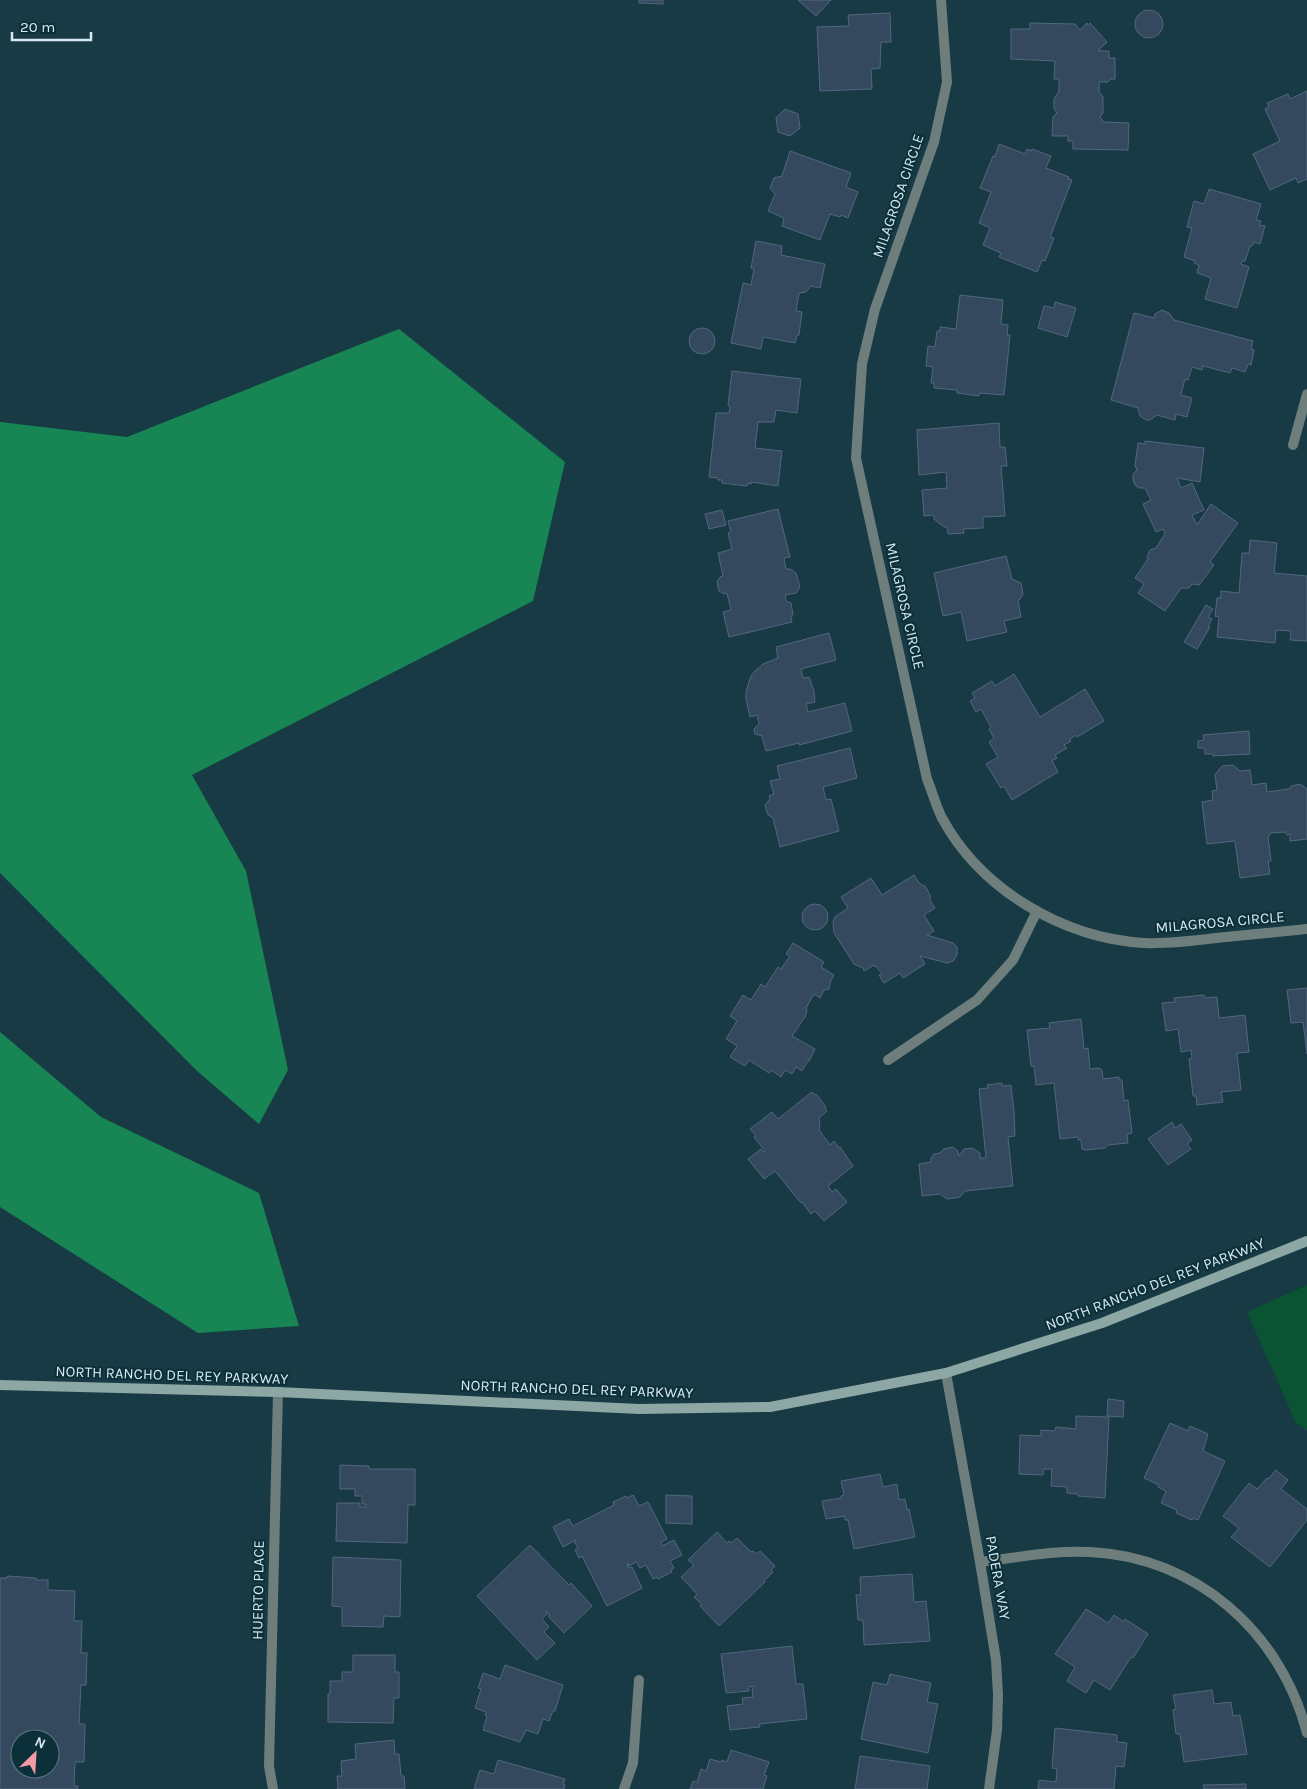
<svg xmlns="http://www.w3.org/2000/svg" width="1307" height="1789" font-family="Karla,sans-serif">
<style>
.green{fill:#0b5433}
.forest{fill:#188654}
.building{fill:#35495e;stroke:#52677e;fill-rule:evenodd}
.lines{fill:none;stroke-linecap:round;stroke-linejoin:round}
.street{stroke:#6e7e7c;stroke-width:10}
.secondary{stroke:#8ca7a4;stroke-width:10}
.labels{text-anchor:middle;stroke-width:4;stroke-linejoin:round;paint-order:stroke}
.street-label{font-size:15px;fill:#d5e8ee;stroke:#0c303a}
</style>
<rect width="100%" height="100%" fill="#173a44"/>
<path class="green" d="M1307 1285V1431L1296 1423 1247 1312Z"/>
<g class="forest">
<path d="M399 329 565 462 533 601 192 775 246 871 288 1070 259 1124 197 1071 0 873V422L127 437Z"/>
<path d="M0 1032 101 1117 259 1193 299 1326 198 1333 0 1207Z"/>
</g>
<g class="building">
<path d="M639 0H663V4L639 3Z"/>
<path d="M798 0H831L816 16Z"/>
<circle cx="1149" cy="24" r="14"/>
<path d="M890 13 891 42H881L880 68 871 69 872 89 820 91 817 27 849 26 848 15Z"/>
<path d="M1030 23 1075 24 1080 30 1087 23 1088 25 1090 23 1107 42 1098 51H1109V58H1115V79H1111L1108 82H1099V92L1103 97V113L1100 117 1104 122 1129 123 1128 150 1073 149V141H1068V136H1052L1053 117 1057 113 1054 108V99L1059 91V79H1054L1055 61 1011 59V29H1030Z"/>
<path d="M1307 91V179L1298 183 1296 178 1270 190 1253 154 1280 141 1265 109 1269 107 1267 103 1288 94 1290 99Z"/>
<path d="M785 109 798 114 800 128 790 136 778 132 776 118Z"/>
<path d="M999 144 1025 154 1027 149 1031 151 1032 149 1051 156 1046 168 1069 177 1068 179 1072 180 1050 237 1054 238 1045 261 1042 260 1037 272 999 257 1001 253 983 245 990 228 979 223 991 192 980 188 993 156 995 157Z"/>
<path d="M790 151 851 173 846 187 858 192 848 218 841 215 840 217 830 214 820 240 782 226 784 218 768 211 775 194 770 188 774 178 782 176Z"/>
<path d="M1209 189 1261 204 1256 220 1261 221 1259 225 1265 226 1260 244 1254 242 1252 246H1250L1245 261H1242L1241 264 1249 267 1237 308 1205 299 1211 278 1197 273 1199 265 1194 263 1195 261 1184 257 1192 228 1187 227 1194 201 1204 204Z"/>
<path d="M756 241 782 246 781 255 825 264 820 288 811 286 806 292 799 293 796 311 802 312 799 335H797L795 343 763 337 761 349 731 343 743 283 751 285 754 269 751 268Z"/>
<path d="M960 295 1003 300 1001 324 1008 325 1007 335H1010L1004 395 979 393V396L957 393V390L934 388V383H931L933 367 926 366 928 346 935 347 937 331H940V327L956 329Z"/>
<path d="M1055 302 1076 308 1067 337 1038 328 1044 306 1054 308Z"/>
<path d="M1162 310 1169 313 1174 320 1253 341 1251 349 1254 350 1251 365 1248 364 1245 372 1232 368 1230 373 1203 366 1202 370 1192 367 1188 380 1185 379 1181 395 1192 398 1187 417 1176 414 1175 420 1157 415 1150 420H1146L1140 416 1138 408 1111 400 1134 313 1154 318 1155 314Z"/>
<circle cx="702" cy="341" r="13"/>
<path d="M732 371 801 379 797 413 776 410 774 422H758L755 448 782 451 778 486 751 482V484L748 483 747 486 722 483V480H718V478L709 477 716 413H729L730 406 728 405Z"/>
<path d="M999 423 1000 447H1005L1007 466H1001L1005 516 983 517V528L963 529 964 533 948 534 947 527H944L934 519V515L924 516 922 490 947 488 946 472 919 475 917 430Z"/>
<path d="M1145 441 1204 448 1200 482 1177 478 1181 488 1192 483 1204 510 1192 515 1197 525 1211 504 1238 523 1210 562 1214 565 1199 585 1192 584 1189 588H1181L1165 611 1138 593 1144 584 1135 578 1148 559 1147 557 1150 550 1156 548 1165 534 1163 529 1156 532 1143 504 1151 500 1145 488H1139L1135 485 1133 480V474L1137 470 1135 465 1138 443 1145 444Z"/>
<path d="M778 509 790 557 784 558 786 569H790L796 573 800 587 796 593 785 595 786 601 791 603 793 614 791 618 792 622 729 637 723 612 731 610 727 593 724 594 719 591 717 582 720 577 723 576 718 553 732 549 728 533 731 532 728 521Z"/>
<path d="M722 510 726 525 709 529 705 514Z"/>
<path d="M1250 540 1277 543 1274 573 1307 576V641L1290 640 1291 631 1276 630 1275 643 1217 637 1219 617 1215 616 1217 598H1221V591L1239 593 1242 553H1249Z"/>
<path d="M1006 556 1012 579 1021 583 1023 594 1020 599 1018 600 1021 617 1004 621 1007 632 967 641 961 612 943 616 934 573Z"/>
<path d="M1206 605 1213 609 1208 617 1212 619 1208 626 1210 627 1197 649 1184 642Z"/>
<path d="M829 633 836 660 801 669 803 678 809 677 814 691 815 702 806 704 808 712 845 703 852 731 799 745V743L766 751 762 736 755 734 754 729 759 724 757 715 750 717 746 699V691L751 676 755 671 763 664 778 658 776 647Z"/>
<path d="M1014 674 1040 717 1085 689 1104 721 1077 737 1076 735 1069 740 1071 741 1064 745 1067 748 1055 755 1057 758 1052 761 1058 772 1012 800 1004 786 1001 788 986 764 998 757 989 742 994 738 989 729 991 727 981 709 976 712 970 701 975 698 972 693 992 681 995 686Z"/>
<path d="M1249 731 1250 754 1213 756V754H1205V748H1198V741L1204 740 1203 735Z"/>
<path d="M850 748 857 778 823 787 826 800 831 799 839 831 780 847 773 818 768 815 765 805 770 799 769 796 774 794 770 781 780 779 777 766Z"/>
<path d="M1233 765 1240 771 1250 770 1252 785 1266 783 1267 792 1289 789 1291 786 1300 784 1307 789V839L1290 841V834L1287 835 1285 832 1271 833 1268 837 1271 861H1268L1270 874 1240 878 1235 841 1207 844 1202 802 1213 800 1212 791 1217 790 1215 775 1222 766Z"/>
<path d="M914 875 920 884 925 886 930 895V900L935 908 924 915 934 931 927 935 953 943 957 947V955L953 961 947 963 920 956 925 964 903 978 900 973 884 983 879 975 882 974 876 966 875 967 874 965 864 971 863 968 854 964 834 933 833 922 835 917 848 908 841 897 871 878 882 895Z"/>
<circle cx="815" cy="917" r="13"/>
<path d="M793 943 824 962 821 967 834 975 831 980 829 989 824 990 820 998 814 994 806 1008 807 1010 805 1017 792 1036 815 1049 809 1061 807 1062 802 1071 796 1067 792 1074 785 1070 781 1077 771 1070 769 1073 749 1060 745 1066 730 1057 737 1046 726 1039 737 1021 730 1016 743 995 751 1000 761 984 765 987 778 967 781 969 790 956 786 954Z"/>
<path d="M1307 988V1054L1303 1022 1291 1023 1287 990Z"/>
<path d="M1204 995 1205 998 1217 997 1219 1018 1245 1015 1249 1052 1237 1053 1241 1090 1221 1092 1223 1102 1197 1105 1196 1096H1193L1189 1059H1192L1191 1050 1181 1052 1178 1029 1166 1031 1162 1003 1175 1002 1174 998Z"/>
<path d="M1081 1019 1084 1049 1088 1048 1090 1069 1099 1068 1102 1070 1103 1079 1119 1077V1080H1122L1124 1101 1128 1100 1132 1133 1127 1134 1128 1143 1108 1145 1105 1148 1085 1150 1082 1149 1081 1140H1078V1137L1060 1139 1054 1083 1036 1085 1034 1066H1031L1027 1030 1050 1028 1049 1023Z"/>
<path d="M1002 1083V1086L1011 1085 1014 1112 1015 1136 1008 1137 1013 1186 965 1191 960 1197 947 1199 940 1194 922 1196 919 1164 931 1162V1158L934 1154 940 1153 944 1149 953 1147 958 1151 959 1156 964 1149 972 1148 980 1153V1158H986L979 1089 988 1088 987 1085Z"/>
<path d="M812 1092 814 1095 816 1094 826 1107 825 1108 827 1111 819 1118 820 1122 819 1130 830 1145 834 1141 839 1148 840 1147 853 1166 828 1186 832 1192 836 1189 847 1202 824 1221 815 1211 811 1214 802 1202 801 1203 775 1171 764 1179 748 1159 761 1149 763 1152 765 1151 754 1137 756 1136 750 1129 772 1112 778 1119Z"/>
<path d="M1172 1122 1175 1128 1181 1124 1192 1140 1187 1144 1191 1149 1168 1165 1148 1139Z"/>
<path d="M1108 1399 1124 1401 1123 1417 1107 1416Z"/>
<path d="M1076 1416 1109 1417 1105 1498 1078 1496V1494L1067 1493V1487L1051 1486 1052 1469H1044L1043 1475 1019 1474 1020 1435 1041 1436V1430L1055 1431 1056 1427 1076 1429Z"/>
<path d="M1170 1423 1188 1431 1190 1426 1208 1434 1203 1451 1225 1461 1198 1520 1193 1518 1192 1520 1176 1513 1177 1510 1161 1503 1166 1491 1158 1487 1159 1485 1144 1478Z"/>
<path d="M340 1465 369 1466V1469H415V1505H408L407 1543 336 1541 337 1503H360V1507H366V1504H362V1496H355V1489H340Z"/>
<path d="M1276 1470 1288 1480 1281 1489 1307 1509V1520L1270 1567 1231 1537 1239 1528 1223 1516 1249 1483 1257 1489 1267 1478 1268 1479Z"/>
<path d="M880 1474 883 1487 897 1484 899 1500 905 1499 907 1510 909 1509 915 1537 854 1549 848 1520H845V1516L826 1519 822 1501 841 1498V1496L844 1495 841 1481Z"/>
<path d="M633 1495 639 1506 648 1502 667 1539 661 1542 662 1546 674 1540 682 1555 670 1561 674 1568 671 1570 672 1572 658 1579 657 1577 653 1579 646 1565 640 1568 636 1562 629 1566 628 1563 627 1564 629 1568 632 1567 642 1588 607 1606 582 1556 579 1558 575 1550 578 1548 575 1543 576 1540 563 1547 553 1527 569 1519 573 1526 614 1505 613 1502 626 1496 627 1498Z"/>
<path d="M666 1495 692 1496V1524L666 1523Z"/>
<path d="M717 1532 727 1543 729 1541 731 1543 737 1538 751 1552 753 1551 757 1554 760 1551 775 1566 771 1570 773 1572 764 1581 765 1582 719 1626 700 1606 702 1605 694 1597 697 1594 681 1577 694 1565 688 1560Z"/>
<path d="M530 1545 569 1585 571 1583 592 1606 564 1633 548 1616 550 1615 546 1611 547 1614 542 1619 549 1627 544 1632 555 1643 537 1660 477 1596Z"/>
<path d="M333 1557 401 1560 400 1617 384 1616 383 1627 342 1626V1607L332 1606Z"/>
<path d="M912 1574 914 1602 926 1601 930 1641 864 1645 863 1620H858L856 1595H861L860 1577Z"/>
<path d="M7 1576 36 1578V1580H48V1590L75 1591 74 1621H82L81 1653H87L86 1685H81L79 1724H85L84 1762H75L74 1786H78V1789H0V1578H7ZM20 1739H50V1769H20Z"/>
<path d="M1086 1609 1108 1623 1114 1615 1124 1622 1125 1619 1148 1634 1133 1658 1131 1657 1110 1690 1094 1680 1086 1693 1067 1681 1075 1667 1055 1654Z"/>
<path d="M792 1646 796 1684H803L807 1719 759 1724 760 1727 730 1730 727 1706 743 1704 742 1698 753 1697 752 1689 754 1688V1686L749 1687V1691L726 1693 721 1654Z"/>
<path d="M353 1655H395V1672H399V1698H394L393 1723 328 1722V1694H330V1681H342V1672H353Z"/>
<path d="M505 1665 563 1685 555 1711H553L549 1721 543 1719 538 1734 526 1730 520 1742 483 1730 487 1716 485 1715 486 1712 475 1708 481 1689 478 1688 483 1673 500 1679Z"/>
<path d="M890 1674 931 1683 927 1702 938 1704 928 1753 861 1739 873 1682 887 1685Z"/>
<path d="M1212 1690 1214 1704 1231 1702 1233 1716 1240 1715 1247 1754 1184 1762 1180 1734H1176L1173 1710 1176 1709 1173 1695Z"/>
<path d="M1055 1728 1117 1735V1742L1127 1743 1124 1767 1116 1766 1114 1789H1038L1039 1780 1056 1782 1057 1769 1052 1768Z"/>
<path d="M394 1740 395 1754H399L401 1776H404L405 1789H337L338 1787 337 1776H342L341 1761 356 1759 355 1744Z"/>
<path d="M731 1750 769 1762 764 1775 767 1776 763 1789H690L693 1781 697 1782 701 1769 706 1771 710 1759 721 1762 722 1760 727 1762Z"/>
<path d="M860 1756 930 1766 927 1789H855Z"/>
<path d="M498 1760 565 1779 563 1785H565L564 1789H474L480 1770 494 1774Z"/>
<path d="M1246 1784V1789H1204L1203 1785Z"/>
</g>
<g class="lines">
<g class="street">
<path d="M941 0 947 82 934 142 875 309 862 364 856 458 927 779C932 791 936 806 942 818 981 890 1063 938 1144 943 1168 944 1192 941 1216 938 1246 935 1277 932 1307 929"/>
<path d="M1293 445 1307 394"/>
<path d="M888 1060 977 1000 1013 960 1037 911"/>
<path d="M946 1373 980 1562 996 1660 998 1695 997 1730 989 1789"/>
<path d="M980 1562C1016 1558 1053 1550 1090 1552 1196 1557 1281 1632 1307 1733"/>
<path d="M273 1789 269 1766 278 1392"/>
<path d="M624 1789 633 1763 639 1680"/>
</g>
<path class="secondary" d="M0 1385 278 1392 639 1409 770 1407 946 1373 1102 1323 1307 1241"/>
</g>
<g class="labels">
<g class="street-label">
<text transform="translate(898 196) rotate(-71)" y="5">MILAGROSA CIRCLE</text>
<text transform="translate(905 606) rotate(77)" y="5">MILAGROSA CIRCLE</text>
<text transform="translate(1220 922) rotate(-5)" y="5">MILAGROSA CIRCLE</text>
<text transform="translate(1155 1284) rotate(-21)" y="5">NORTH RANCHO DEL REY PARKWAY</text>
<text transform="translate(172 1375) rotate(2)" y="5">NORTH RANCHO DEL REY PARKWAY</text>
<text transform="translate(577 1389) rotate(2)" y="5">NORTH RANCHO DEL REY PARKWAY</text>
<text transform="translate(998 1578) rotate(80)" y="5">PADERA WAY</text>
<text transform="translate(258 1590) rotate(-89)" y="5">HUERTO PLACE</text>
</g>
</g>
<g transform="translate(35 1754) rotate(25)"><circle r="24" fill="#0c303a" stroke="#5c7a82"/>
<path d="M0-4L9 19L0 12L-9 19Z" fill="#f49aa3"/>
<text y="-8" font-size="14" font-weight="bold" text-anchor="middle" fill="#d5e8ee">N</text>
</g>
<path d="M12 32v8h79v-8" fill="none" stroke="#d5e8ee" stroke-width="2.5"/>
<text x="20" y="32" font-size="15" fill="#d5e8ee" stroke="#0c303a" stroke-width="4" paint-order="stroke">20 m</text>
</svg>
